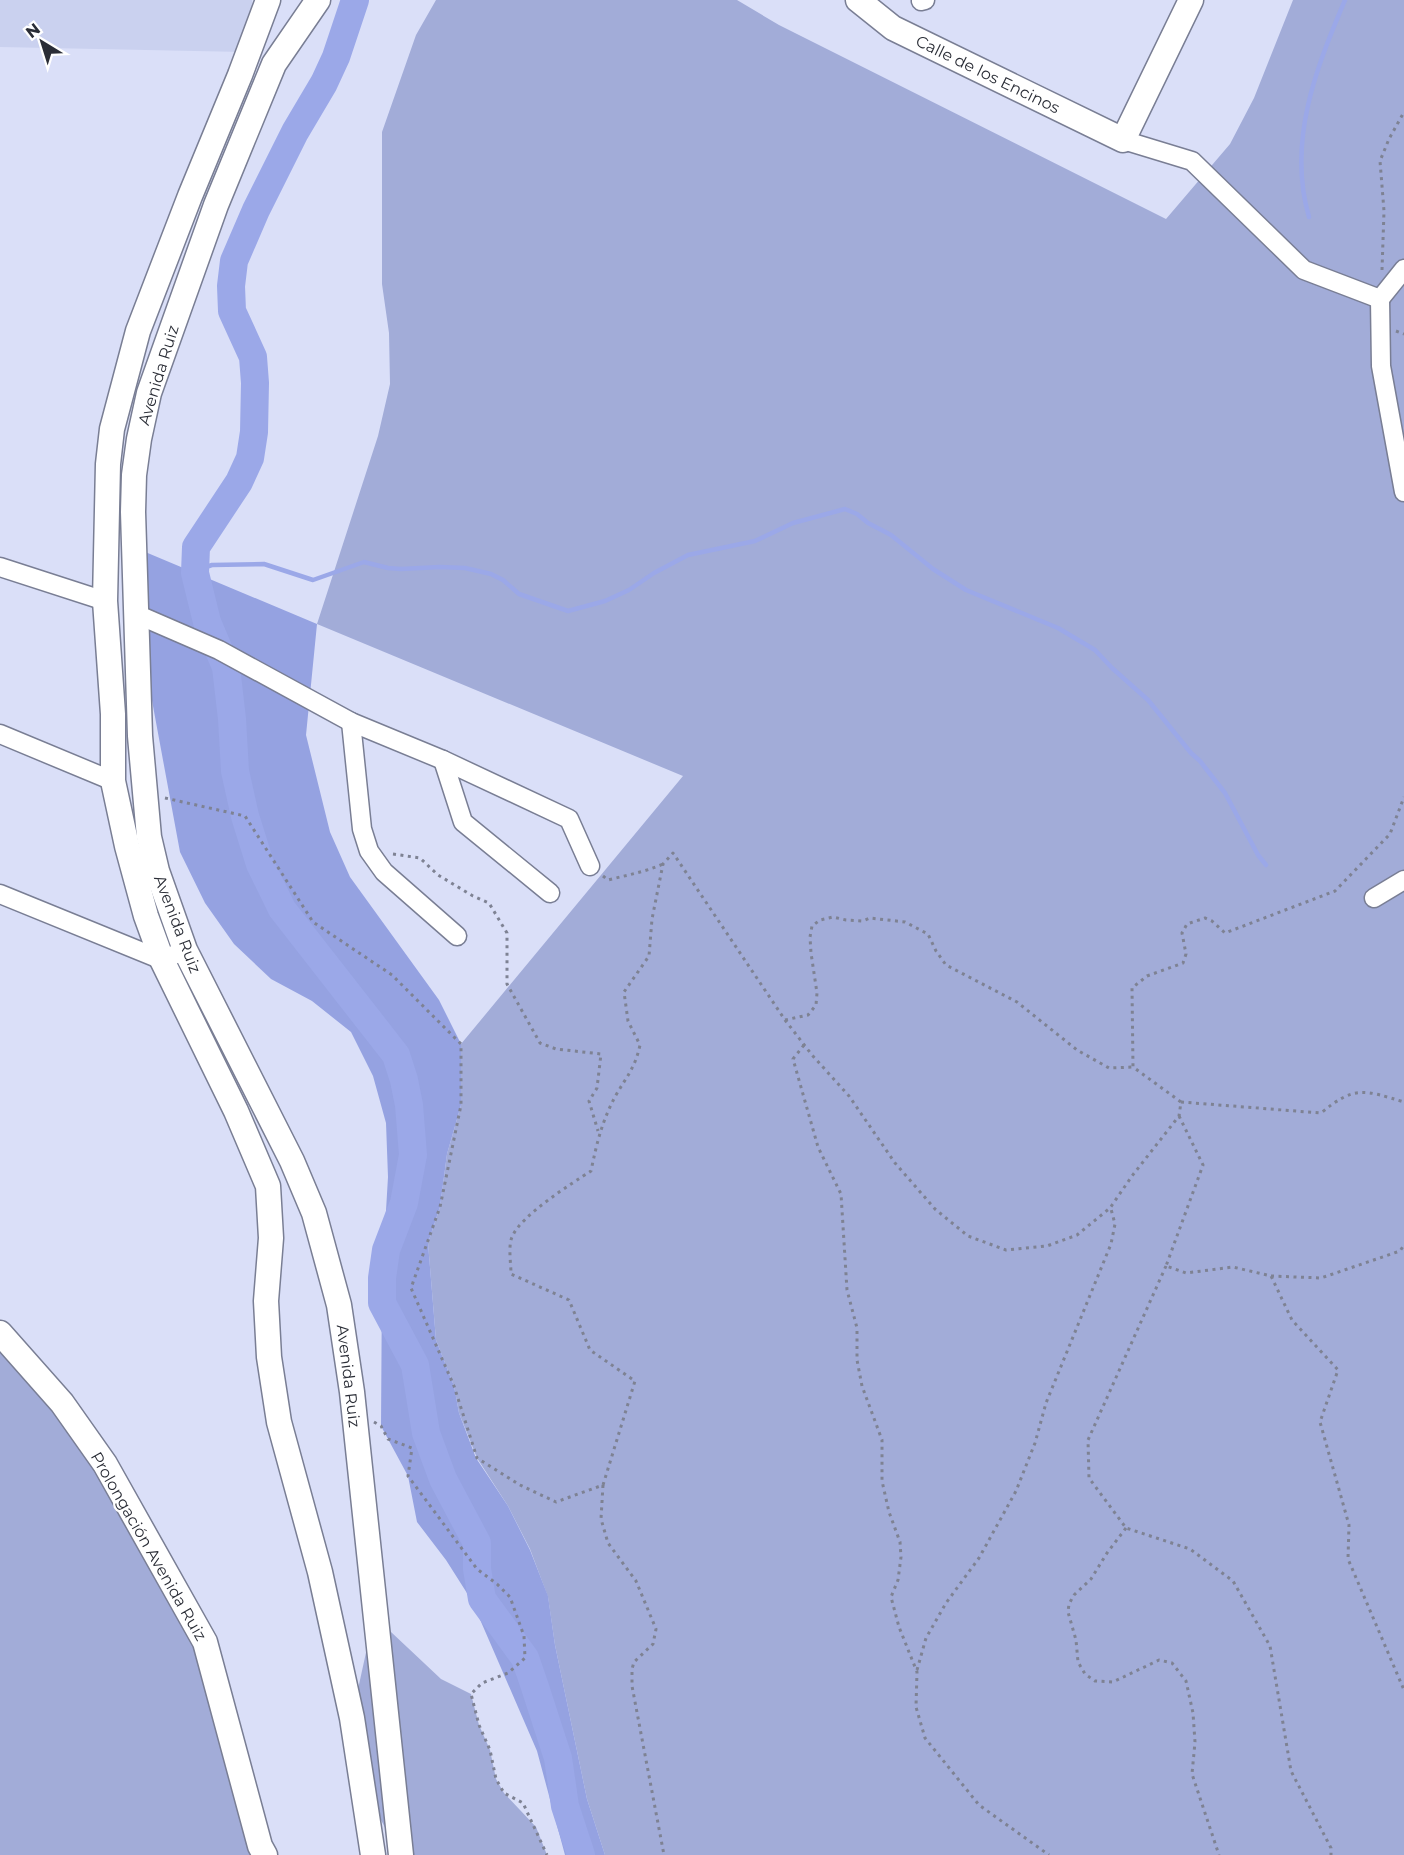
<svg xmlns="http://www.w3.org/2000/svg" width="1404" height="1855" font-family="Montserrat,sans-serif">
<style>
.built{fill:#cad1ef}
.green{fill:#a2acd8}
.forest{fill:#95a2e1}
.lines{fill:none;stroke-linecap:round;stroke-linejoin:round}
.stream{stroke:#9ba8e8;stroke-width:4.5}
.river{stroke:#9ba8e8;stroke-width:28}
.minor-casing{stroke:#797e94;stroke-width:21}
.tertiary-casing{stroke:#797e94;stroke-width:27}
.path{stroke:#7e8293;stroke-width:3;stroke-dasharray:3 4.5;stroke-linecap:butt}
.minor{stroke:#fff;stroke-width:18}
.tertiary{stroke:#fff;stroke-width:24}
.labels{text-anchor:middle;stroke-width:4.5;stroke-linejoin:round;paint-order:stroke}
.street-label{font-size:16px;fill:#2a2d36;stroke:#fff}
</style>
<rect width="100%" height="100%" fill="#dadff8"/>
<path class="built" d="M0 0H252L253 17 244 52 0 47Z"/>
<g class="green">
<path d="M436 0H737L779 25 1166 219 1230 144 1254 98 1293 0H1404V1855H605L587 1799 555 1645 548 1597 530 1549 508 1506 477 1458 459 1413 454 1386 436 1340 428 1243 440 1207 447 1154 461 1105V1044L683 776 317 624 378 436 390 384 389 333 382 284V132L416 35Z"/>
<path d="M0 1336 58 1402 194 1625 269 1855H0Z"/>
<path d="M374 1616 441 1679 471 1694 479 1725 490 1750 496 1779 504 1793 536 1827 547 1855H400L369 1798 353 1712Z"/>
</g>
<path class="forest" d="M131 546 317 624 306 735 330 832 350 877 439 1000 461 1044V1105L447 1154 440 1207 428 1243 436 1340 454 1386 459 1413 476 1458 508 1506 530 1550 548 1596 555 1645 587 1799 605 1855H565L537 1751 472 1601 446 1560 417 1522 408 1476 381 1426 382 1278 388 1177 386 1123 373 1076 351 1032 312 1001 271 979 234 944 205 903 180 852 136 614Z"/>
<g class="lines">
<g class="stream">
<path d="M1309 217C1287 142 1316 68 1345 0"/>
<path d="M195 573 200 569 212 565 264 564 313 580 364 562 388 568 401 569 440 567 465 568 491 574 503 580 519 594 568 611 605 601 629 590 654 573 688 555 755 541 793 523 845 509 857 514 868 523 891 535 933 569 966 590 1058 628 1095 650 1112 668 1148 700 1191 753 1200 761 1225 793 1258 855 1266 865"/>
</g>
<path class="river" d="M355 0 336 57 324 83 295 132 256 210 234 261 231 286 232 311 253 357 255 383 254 432 250 458 239 482 196 547 195 573 207 622 226 667 232 719 235 771 245 816 260 864 282 909 396 1055 404 1080 409 1105 413 1155 404 1203 386 1250 382 1278V1303L415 1365 426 1433 443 1479 477 1543V1569L482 1599 525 1658 534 1684 558 1758 565 1806 581 1855"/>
<defs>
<g id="minor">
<path d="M921 1 925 0"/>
<path d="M1123 140 1192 161 1304 270 1380 299 1404 269"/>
<path d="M1380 299 1381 366 1404 492"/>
<path d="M0 567 105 601"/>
<path d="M136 614 219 650 351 722 443 760 569 819 590 866"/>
<path d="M351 722 362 829 369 851 384 872 457 936"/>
<path d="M0 734 113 781"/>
<path d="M443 760 463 822 550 893"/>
<path d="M0 894 162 960 185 950"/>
<path d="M1374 898 1404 880"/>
</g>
<g id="tertiary">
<path d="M268 0 240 75 190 196 138 331 112 429 108 464 105 601 113 714V781L127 846 146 916 162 960 236 1111 268 1186 271 1238 266 1301 269 1357 279 1422 320 1572 352 1718 373 1855"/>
<path d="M318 0 274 64 216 205 149 393 139 439 134 475 133 512 140 736 149 837 157 871 185 950 292 1161 314 1213 339 1305 352 1392 401 1855"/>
<path d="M858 0 893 28 1123 140 1191 0"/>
<path d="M0 1333 62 1403 105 1464 205 1642 260 1846 265 1855"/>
</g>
</defs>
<use href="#minor" class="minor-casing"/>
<use href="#tertiary" class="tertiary-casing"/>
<g class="path">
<path d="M1382 270 1384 211 1380 161 1389 139 1404 112"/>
<path d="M1396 331 1404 334"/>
<path d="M165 798 245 816 313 922 392 975 461 1044V1105L440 1207 411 1288 454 1386 477 1458 520 1485 556 1502 603 1485 635 1381 590 1350 569 1300 511 1274C511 1264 508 1246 512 1237 521 1215 571 1184 591 1171 597 1142 602 1121 616 1095 627 1076 635 1068 640 1045L628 1021 624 992 649 956 652 919 663 864 673 853 785 1020 812 1055 849 1096 895 1163 935 1209 968 1236 1006 1250 1047 1246 1077 1235 1110 1208 1132 1176 1179 1116 1181 1102 1133 1067 1132 988 1147 976 1183 963 1186 954 1182 933 1187 924 1205 918 1212 921 1225 933 1335 891 1390 834 1404 797"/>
<path d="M393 854 420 858 438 875 473 896 489 903 507 933V984L540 1043 556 1049 601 1054 597 1088 589 1101 598 1131"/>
<path d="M603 876 608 880C627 875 645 872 663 864"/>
<path d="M785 1020 808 1015 816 1005 817 993 811 953 810 937 812 926 820 920 833 917 846 920 863 921 870 918 905 922 928 934 936 951 946 965 1017 1002 1077 1050 1109 1068 1133 1067"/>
<path d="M804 1045 793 1059 818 1147 841 1194 847 1290 857 1328V1360L862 1386 882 1440V1481L889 1512 900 1542 901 1557 898 1580 891 1597 899 1627 917 1672 916 1707 925 1738 979 1805 1049 1855"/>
<path d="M1181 1102 1321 1113C1355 1085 1364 1090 1404 1102"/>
<path d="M1179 1116 1203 1165 1166 1266 1186 1273 1233 1267 1271 1276 1292 1320 1338 1370 1320 1422 1349 1525 1348 1559 1404 1690"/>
<path d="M1166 1266 1088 1440 1089 1478 1126 1528 1190 1549 1233 1581 1270 1646 1291 1771 1331 1848V1855"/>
<path d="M1271 1276 1321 1278 1400 1251 1404 1245"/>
<path d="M374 1422 381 1426 388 1439 412 1448 408 1476 477 1569 497 1584 510 1597 524 1636 525 1658 508 1673 482 1683 471 1694 479 1725 490 1750 496 1779 504 1793 523 1803 547 1855"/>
<path d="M603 1485 601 1519 608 1543 636 1581 656 1629 653 1644 634 1662 632 1669V1686L664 1855"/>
<path d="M1126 1528 1107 1553 1091 1579 1074 1595 1069 1604 1068 1612 1076 1640 1078 1662 1085 1674 1095 1681 1113 1682 1159 1660 1172 1663 1186 1681 1193 1713 1195 1742 1192 1774 1219 1855"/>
<path d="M917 1670 926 1638 946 1603 979 1558 1016 1491 1035 1443 1046 1403 1111 1244 1115 1224 1111 1209"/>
</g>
<use href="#minor" class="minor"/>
<use href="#tertiary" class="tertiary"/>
</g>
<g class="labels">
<g class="street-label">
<text transform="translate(988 74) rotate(26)" y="6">Calle de los Encinos</text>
<text transform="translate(158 375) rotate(-73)" y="6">Avenida Ruiz</text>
<text transform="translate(178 924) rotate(69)" y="6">Avenida Ruiz</text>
<text transform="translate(349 1376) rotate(83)" y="6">Avenida Ruiz</text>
<text transform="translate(149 1546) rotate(60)" y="6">Prolongación Avenida Ruiz</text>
</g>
</g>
<g transform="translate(42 42) rotate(322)" stroke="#ffffff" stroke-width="4.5" paint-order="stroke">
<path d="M0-4.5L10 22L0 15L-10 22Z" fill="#2a2d36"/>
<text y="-9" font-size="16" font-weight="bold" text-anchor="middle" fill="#2a2d36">N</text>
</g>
</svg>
